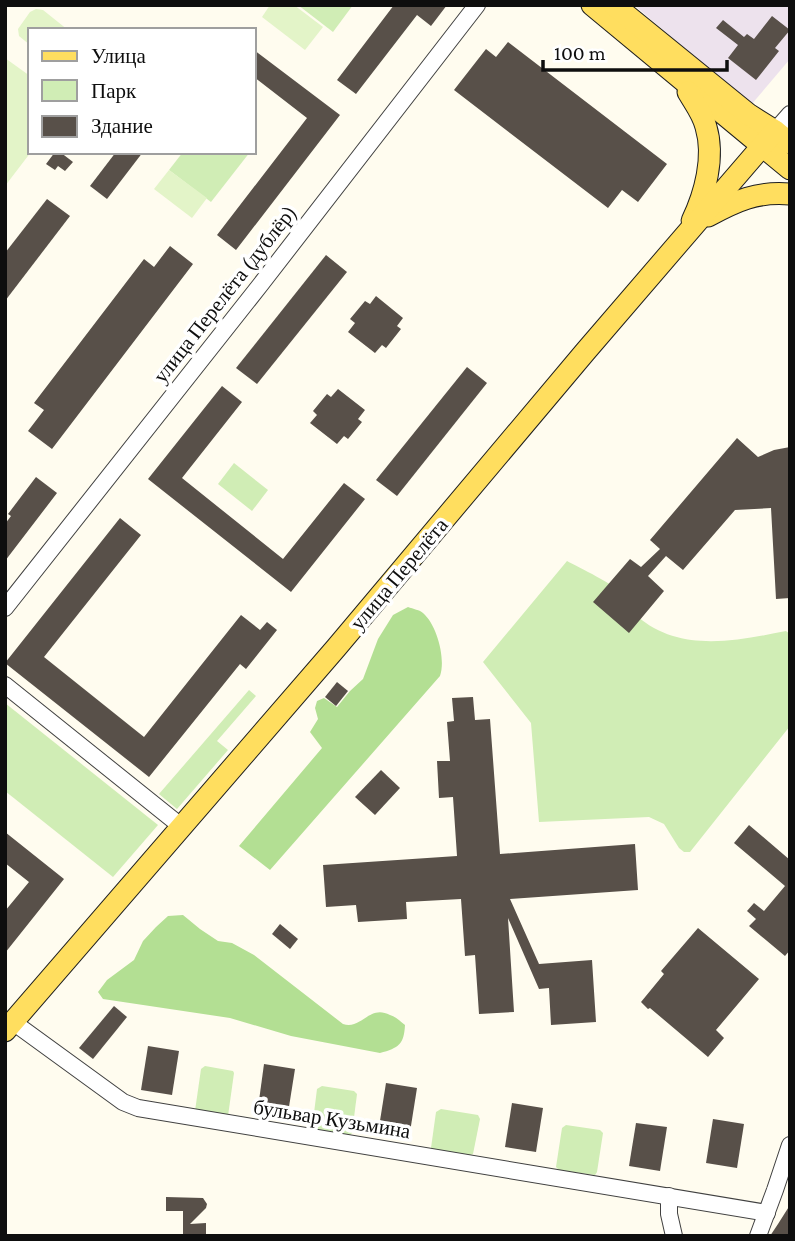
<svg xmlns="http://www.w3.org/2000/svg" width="795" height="1241" font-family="'Crimson Pro',serif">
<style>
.industrial{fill:#ede2ed}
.green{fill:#d0edb5}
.forest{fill:#b3df93}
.pitch{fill:#e3f4c8}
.building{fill:#585049}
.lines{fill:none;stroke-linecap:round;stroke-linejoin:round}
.minor-casing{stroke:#414141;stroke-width:18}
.major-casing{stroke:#1f1f1f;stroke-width:23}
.minor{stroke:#fff;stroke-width:16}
.major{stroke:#ffde5f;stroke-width:21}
.labels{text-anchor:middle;stroke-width:7;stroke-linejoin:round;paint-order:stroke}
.street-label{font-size:21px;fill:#0e0e0e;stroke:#fff}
</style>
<rect width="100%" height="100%" fill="#fffcef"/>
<path class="industrial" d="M634 5H790V59L751 105Z"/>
<g class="green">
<path d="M298 5H353L333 32Z"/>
<path d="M183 152H250L211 202 169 170Z"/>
<path d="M234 463 268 490 252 511 218 484Z"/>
<path d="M567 561C580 568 614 584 622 594 628 600 631 610 637 616 679 653 736 641 786 631L790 634V726L690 852H684L679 848 664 824 649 817 539 822 531 723 483 662Z"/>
<path d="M249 690 256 696 217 741 228 750 177 809 159 794Z"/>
<path d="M5 703 158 825 113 877 5 791Z"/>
<path d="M205 1066 233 1071 234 1073 228 1116 195 1111 201 1069Z"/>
<path d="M322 1086 354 1091 357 1094 352 1133 349 1136 313 1130 312 1129 317 1089Z"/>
<path d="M441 1109 478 1115 480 1119 473 1154 470 1155 434 1150 431 1148 436 1112Z"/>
<path d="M566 1125 600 1130 603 1133 597 1172 595 1175 559 1170 556 1167 562 1128Z"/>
</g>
<g class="forest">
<path d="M408 607C413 609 420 610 423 613 437 625 446 659 440 676L270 870 239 846 322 748 310 732 318 719 315 708 317 701 324 698 337 707 350 691 363 679 378 639 393 615Z"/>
<path d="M183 915 200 929 218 941 232 943 254 955 343 1024C362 1030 369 1004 390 1015 396 1017 400 1021 405 1025 404 1044 399 1048 380 1053L291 1036 230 1018 103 999 98 992 107 980 134 960 143 941 156 927 168 916Z"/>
</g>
<g class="pitch">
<path d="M270 5H294L323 27 305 50 262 17Z"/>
<path d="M36 9 43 10 68 30H30V45L19 36 18 29 30 12Z"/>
<path d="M5 58 30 76V152H31L5 186Z"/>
<path d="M169 170 207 198 192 218 154 189Z"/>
</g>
<g class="building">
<path d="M394 5H447L431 26 417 15 356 94 337 80Z"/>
<path d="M772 16 790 30 775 48 779 51 756 80 728 58 738 45 716 28 723 20 744 37 747 34 754 39Z"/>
<path d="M508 42 667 164 638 202 622 190 608 208 454 90 486 49 496 57Z"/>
<path d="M254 50 340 115 236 250 217 235 307 118 254 77Z"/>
<path d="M55 152H60L73 162 65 171 58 166 55 170 46 164Z"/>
<path d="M116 152H143L107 199 90 186Z"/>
<path d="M47 199 70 216 5 301V253Z"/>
<path d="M170 246 193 264 52 449 28 431 44 410 34 403 144 259 154 267Z"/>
<path d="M326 255 347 272 257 384 236 368Z"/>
<path d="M376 296 403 318 397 326 401 329 386 348 382 345 375 353 348 332 355 323 350 319 365 301 370 304Z"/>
<path d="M467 367 487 383 397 496 376 480Z"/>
<path d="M222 386 242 402 182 478 283 559 344 483 365 499 291 592 148 479Z"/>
<path d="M338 389 365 410 358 419 362 422 348 439 344 436 337 444 310 423 317 415 313 411 327 394 331 397Z"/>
<path d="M737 438 758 457 774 450 790 447V598L776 599 771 508 735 510 683 570 666 556 648 576 664 591 629 633 593 602 630 559 641 567 660 549 650 540Z"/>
<path d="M36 477 57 493 5 561V524L11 516 8 514Z"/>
<path d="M120 518 141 535 44 657 144 737 241 615 260 630 267 622 277 630 246 669 240 664 149 777 5 663Z"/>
<path d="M337 682 348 691 336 706 325 697Z"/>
<path d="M473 697 475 720 490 719 500 854 635 844 638 890 510 899 539 964 592 960 596 1022 551 1025 549 988 539 989 508 918 514 1012 479 1014 475 955 465 956 461 899 406 902 407 919 358 922 356 905 326 907 323 865 457 856 453 797 439 798 437 761H450L447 722 454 721 452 698Z"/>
<path d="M381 770 400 788 375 815 355 797Z"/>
<path d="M749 825 790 860V950L785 956 749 926 756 919 747 911 754 903 764 911 785 886 734 843Z"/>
<path d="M5 832 64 879 5 953V911L29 882 5 863Z"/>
<path d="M280 924 298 939 290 949 272 934Z"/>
<path d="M698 928 759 979 716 1030 724 1038 708 1057 650 1008 648 1009 641 1002 664 974 661 971Z"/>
<path d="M114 1006 127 1017 93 1059 79 1048Z"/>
<path d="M148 1046 179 1051 172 1095 141 1090Z"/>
<path d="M264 1064 295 1069 288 1113 258 1108Z"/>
<path d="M386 1083 417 1088 410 1132 379 1127Z"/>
<path d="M512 1103 543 1108 536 1152 505 1147Z"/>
<path d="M713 1119 744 1124 737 1168 706 1163Z"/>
<path d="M636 1123 667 1127 660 1171 629 1166Z"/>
<path d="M166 1197 203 1198 207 1204 206 1208 190 1224 206 1223V1236H183V1211H166Z"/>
<path d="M790 1205V1236H770L778 1224Z"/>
</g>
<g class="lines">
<defs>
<g id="minor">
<path d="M775 131 790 114"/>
<path d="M5 608 261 284 477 5"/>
<path d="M5 685 182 827"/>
<path d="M13 1022 123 1102 138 1108 767 1213"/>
<path d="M669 1196V1214L674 1236"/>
<path d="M758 1236 775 1190 790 1145"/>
</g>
<g id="major">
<path d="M592 5 790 169"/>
<path d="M614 5 748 114 775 131 790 143"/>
<path d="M688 92C695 104 703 114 706 127 715 157 705 194 692 221"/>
<path d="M708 216C736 201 757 191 790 194"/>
<path d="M5 1031 336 648 585 352 775 131"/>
</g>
</defs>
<use href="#minor" class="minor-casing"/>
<use href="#major" class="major-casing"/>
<use href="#minor" class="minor"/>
<use href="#major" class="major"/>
</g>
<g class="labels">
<g class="street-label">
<text transform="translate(225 294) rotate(-52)" y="7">улица Перелёта (дублёр)</text>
<text transform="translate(399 574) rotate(-50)" y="7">улица Перелёта</text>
<text transform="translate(332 1119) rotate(9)" y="7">бульвар Кузьмина</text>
</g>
</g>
<rect width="795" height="1241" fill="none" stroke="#0e0e0e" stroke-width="14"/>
<rect x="28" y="28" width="228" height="126" fill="#ffffff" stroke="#9f9f9f" stroke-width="2"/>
<rect x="42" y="51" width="35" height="10" fill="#ffde5f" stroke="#9f9f9f" stroke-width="2"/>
<text x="91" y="63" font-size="21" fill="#0e0e0e">Улица</text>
<rect x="42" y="80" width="35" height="21" fill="#d0edb5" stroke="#9f9f9f" stroke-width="2"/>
<text x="91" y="98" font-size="21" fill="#0e0e0e">Парк</text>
<rect x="42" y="116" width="35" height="21" fill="#585049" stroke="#9f9f9f" stroke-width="2"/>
<text x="91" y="133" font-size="21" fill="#0e0e0e">Здание</text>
<path d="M543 60v10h184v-10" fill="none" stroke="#0e0e0e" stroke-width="3.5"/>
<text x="554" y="60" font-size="21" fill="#0e0e0e" stroke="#ffffff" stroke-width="5" paint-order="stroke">100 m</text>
</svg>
